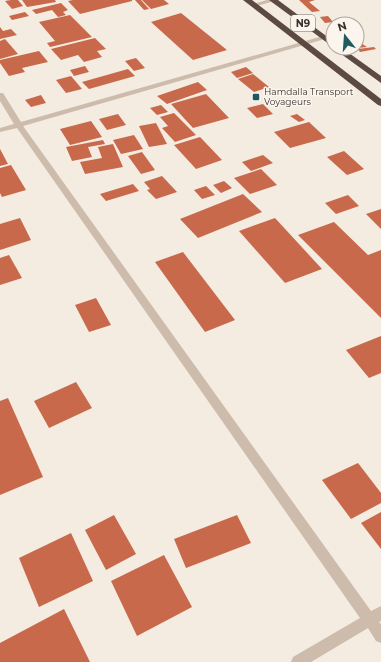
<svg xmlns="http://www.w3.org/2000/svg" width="381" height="662" font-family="Montserrat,sans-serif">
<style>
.building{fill:#c8694b}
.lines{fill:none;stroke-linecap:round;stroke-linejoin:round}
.street{fill:#cdbbac;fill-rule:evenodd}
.highway{fill:#5c4a42;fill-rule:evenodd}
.poi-dot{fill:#1f5a5e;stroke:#fbf5ee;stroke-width:1.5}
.labels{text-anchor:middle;stroke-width:3;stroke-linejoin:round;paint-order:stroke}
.far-poi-label{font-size:9px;fill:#3b302b;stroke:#fbf5ee;text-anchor:start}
.shield{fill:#fbf5ee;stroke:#756b66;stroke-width:1}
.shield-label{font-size:10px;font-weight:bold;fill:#3b302b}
</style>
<rect width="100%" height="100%" fill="#f4ebe1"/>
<g class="building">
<path d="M11 0H18L23 6 12 9 5 1Z"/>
<path d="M22 0H55L56 2 27 7Z"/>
<path d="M73 0H132V1L80 14 68 1Z"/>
<path d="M135 0H141L149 9 144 10Z"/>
<path d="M142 0H164L169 4 151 9Z"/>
<path d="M299 0H315L309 2 320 11 312 12Z"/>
<path d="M61 3 68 10 63 12 66 15 58 17 52 10 36 14 32 10Z"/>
<path d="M25 12 29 16 12 20 9 16Z"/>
<path d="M181 13 227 50 193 60 151 22Z"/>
<path d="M70 15 92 37 50 47 47 43 55 41 39 22Z"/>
<path d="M328 16 333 22 325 23 320 17Z"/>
<path d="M0 27 3 31 11 29 17 35 0 39Z"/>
<path d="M95 38 106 49 97 51 102 57 84 62 78 55 61 60 51 49Z"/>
<path d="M357 38 361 43 367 47 357 48Z"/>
<path d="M5 39 18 54 0 59V41Z"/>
<path d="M374 47 376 49 360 52 358 49Z"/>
<path d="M39 51 48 62 22 68 25 72 9 76 0 63V60Z"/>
<path d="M136 58 145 68 134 71 125 61Z"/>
<path d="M85 66 89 72 74 76 70 70Z"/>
<path d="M246 67 253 73 237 78 231 72Z"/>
<path d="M128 69 135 76 89 89 82 82Z"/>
<path d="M253 74 269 87 254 92 238 79Z"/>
<path d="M71 76 82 89 66 93 56 80Z"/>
<path d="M198 82 207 90 167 104 157 96Z"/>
<path d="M206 94 229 118 193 128 171 104Z"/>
<path d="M41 95 46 103 31 107 25 100Z"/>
<path d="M263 104 273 114 257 118 247 108Z"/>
<path d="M161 105 168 112 157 115 150 108Z"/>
<path d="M174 113 196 135 175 142 162 128 168 126 160 117Z"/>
<path d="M118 114 126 125 107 130 99 119Z"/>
<path d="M297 114 305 120 299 122 290 116Z"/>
<path d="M91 121 102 137 70 145 60 129Z"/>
<path d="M309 122 326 138 290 148 274 132Z"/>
<path d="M156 123 167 144 149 147 139 126Z"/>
<path d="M134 135 143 149 121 154 113 140Z"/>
<path d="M200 137 222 160 196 169 174 145Z"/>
<path d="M103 140 105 144 88 147 92 157 72 161 66 147Z"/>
<path d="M113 144 123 167 85 174 80 162 102 158 98 147Z"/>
<path d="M0 149 8 164 0 166Z"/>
<path d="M344 151 364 169 347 175 327 157Z"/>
<path d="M142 152 155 170 141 174 128 156Z"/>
<path d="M263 155 273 163 251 171 242 162Z"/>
<path d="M11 165 26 190 2 197 0 193V168Z"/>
<path d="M261 169 277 185 250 194 234 178Z"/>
<path d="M162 176 177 192 156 199 147 190 150 189 144 182Z"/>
<path d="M224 181 232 188 221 193 213 185Z"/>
<path d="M133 184 139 191 106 201 100 194Z"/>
<path d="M206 186 215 195 202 199 194 190Z"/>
<path d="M243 194 262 212 198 238 180 219Z"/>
<path d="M348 195 359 206 336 214 325 203Z"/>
<path d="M381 209V229L366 214Z"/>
<path d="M20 218 31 240 0 250V224Z"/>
<path d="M275 218 322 269 285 283 239 231Z"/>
<path d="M334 222 368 255 381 250V318L298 235Z"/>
<path d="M183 252 235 320 205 332 155 262Z"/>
<path d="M9 255 22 278 0 285V258Z"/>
<path d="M96 298 111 325 89 332 75 305Z"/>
<path d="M381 336V373L369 378 346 350Z"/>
<path d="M76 382 92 408 49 428 34 401Z"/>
<path d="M8 398 43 477 0 495V401Z"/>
<path d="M358 463 381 493V503L351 519 322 480Z"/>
<path d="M381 512V549L361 523Z"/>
<path d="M114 515 136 554 106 570 85 530Z"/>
<path d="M237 515 251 543 186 568 174 539Z"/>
<path d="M71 533 93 581 39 607 19 558Z"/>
<path d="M164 555 192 607 137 636 111 581Z"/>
<path d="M64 609 90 662H0V643Z"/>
</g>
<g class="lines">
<g class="street">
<path d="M267 0H278L253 7 250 5Z"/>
<path d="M323 36 326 38 325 39 23 126 371 611 381 606V621L379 622 381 624V643L376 641 368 628 311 662H291L293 657 360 618 17 128 0 132V128L14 124 0 101V93H3L21 122Z"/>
</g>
<g class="highway">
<path d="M243 0H252L381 99V106L378 105Z"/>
<path d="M269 0H278L333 41V47Z"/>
<path d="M333 48H342L381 76V83Z"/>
</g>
</g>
<rect class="poi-dot" x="252" y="93" width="8" height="8" rx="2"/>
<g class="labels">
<g class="far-poi-label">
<text x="264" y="95">Hamdalla Transport<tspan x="264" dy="10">Voyageurs</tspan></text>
</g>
<rect class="shield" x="291" y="15" width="24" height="16" rx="3"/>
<g class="shield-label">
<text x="303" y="27">N9</text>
</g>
</g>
<g transform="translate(345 36) rotate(343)"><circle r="19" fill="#fbf5ee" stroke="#aea6a0"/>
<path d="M0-3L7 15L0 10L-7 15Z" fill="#1f5a5e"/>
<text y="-6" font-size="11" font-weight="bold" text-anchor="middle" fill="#3b302b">N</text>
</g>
</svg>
